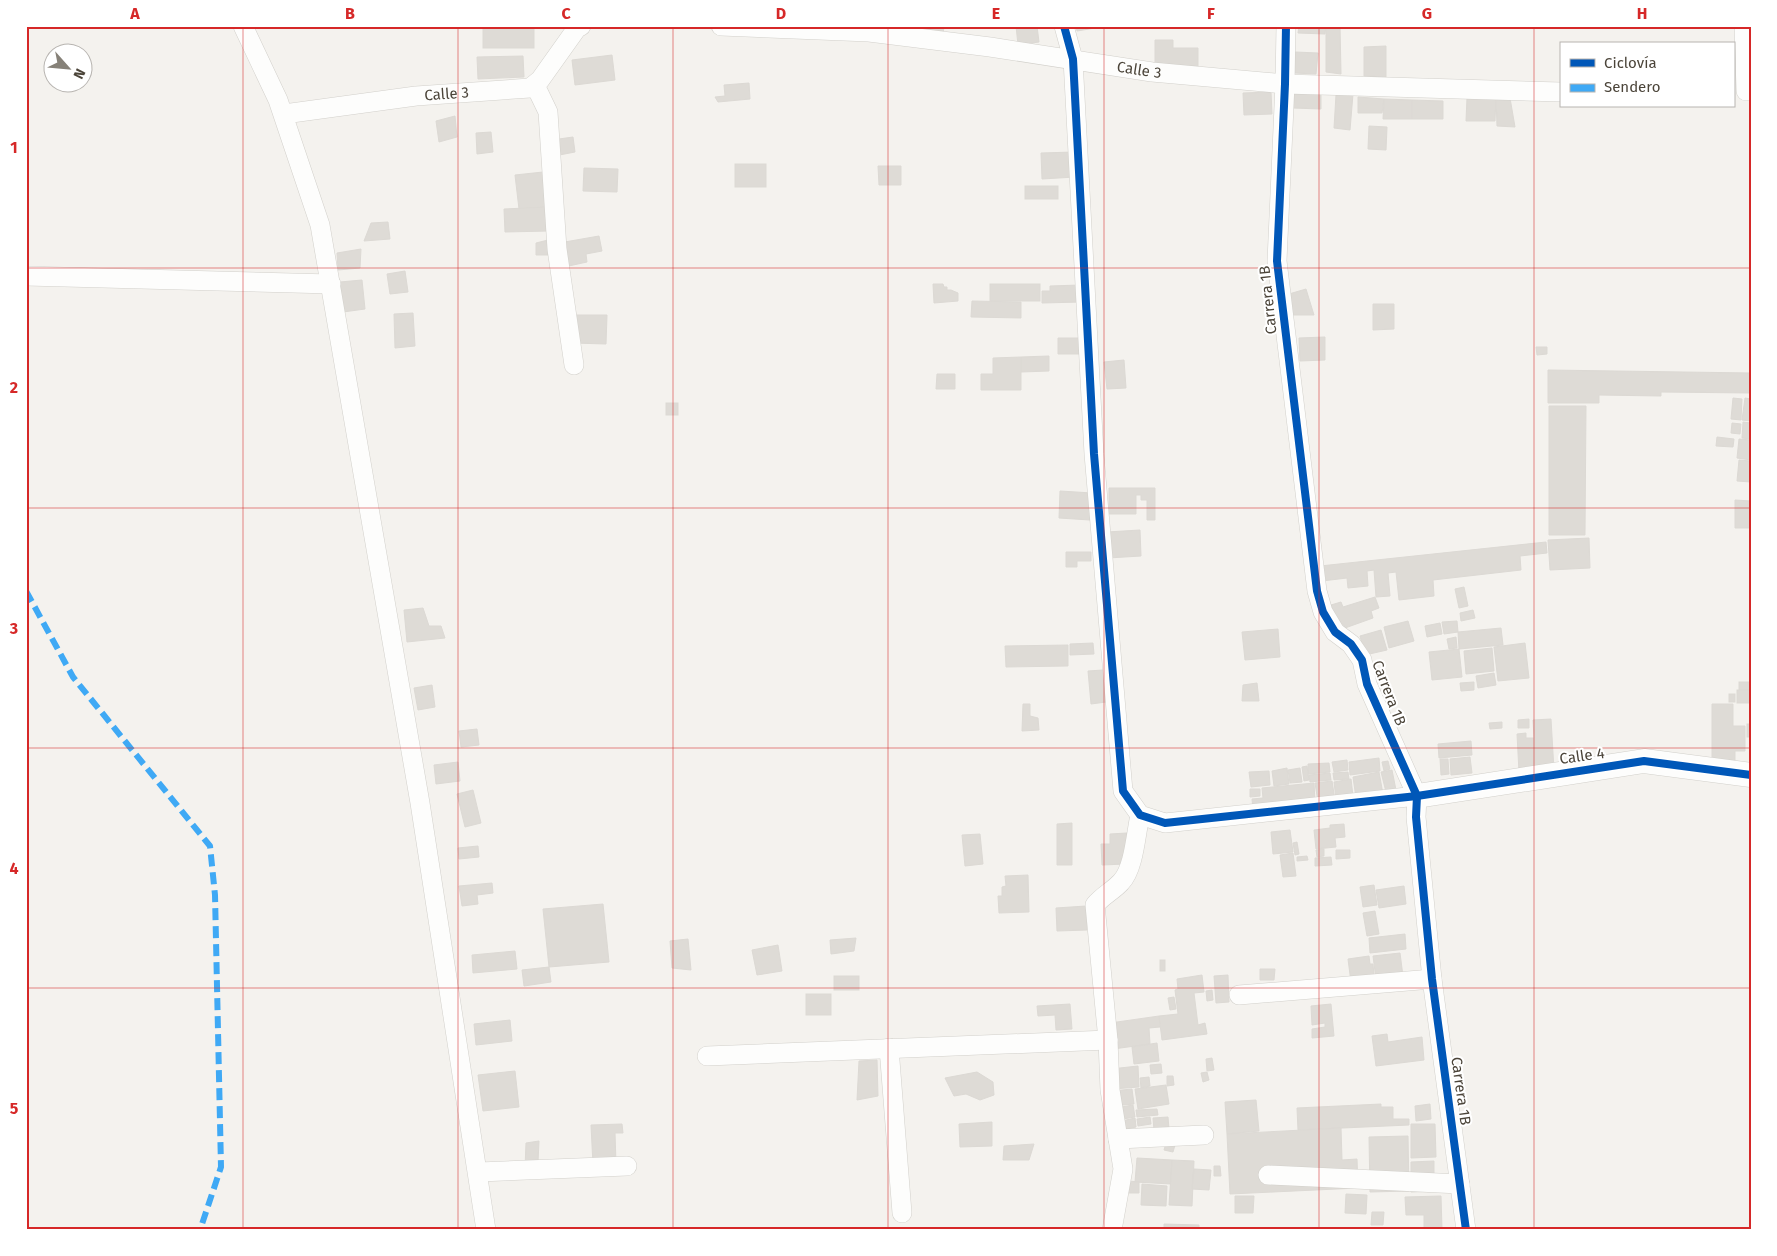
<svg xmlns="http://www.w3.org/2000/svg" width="1777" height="1256" font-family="'Fira Sans',sans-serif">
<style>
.building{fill:#dedbd6;stroke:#dcd9d4}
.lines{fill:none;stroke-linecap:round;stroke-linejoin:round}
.minor-casing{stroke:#d2d0cb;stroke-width:20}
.tertiary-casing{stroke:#d2d0cb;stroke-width:25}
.minor{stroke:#fdfdfc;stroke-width:19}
.tertiary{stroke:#fdfdfc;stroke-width:24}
.quiet{stroke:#3fa9f5;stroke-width:6;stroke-dasharray:12 6;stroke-linecap:butt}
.cycleway-casing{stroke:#fff;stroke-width:11}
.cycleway{stroke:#0057b8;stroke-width:8}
.grid{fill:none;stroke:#d62828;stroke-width:1;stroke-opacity:0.55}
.labels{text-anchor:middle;stroke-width:4;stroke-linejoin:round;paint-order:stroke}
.street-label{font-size:15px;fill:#4b4439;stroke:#fff}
.neatline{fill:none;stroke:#d62828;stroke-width:2}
.grid-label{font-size:16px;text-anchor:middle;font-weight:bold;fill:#d62828}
</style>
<rect width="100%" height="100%" fill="#f4f2ee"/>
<g class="building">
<rect x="483" y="26" width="51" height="22"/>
<path d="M920 26H944L943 35 919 32Z"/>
<path d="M1016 26H1037L1039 42 1018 45Z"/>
<path d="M1076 26H1101V27L1077 31Z"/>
<path d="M1299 26H1326L1325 34 1298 33Z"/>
<path d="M1326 26H1340L1341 74 1326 72Z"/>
<path d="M1155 40H1173V48H1198V69H1155Z"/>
<path d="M1386 46V77L1364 76V47Z"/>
<path d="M1295 52 1318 53 1316 74 1294 73Z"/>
<path d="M612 55 615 80 575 85 572 60Z"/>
<path d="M523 56 524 77 478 79 477 57Z"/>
<path d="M749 83 750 99 718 102 715 97 725 96 724 85Z"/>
<path d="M1271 92 1272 114 1244 115 1243 93Z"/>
<path d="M1293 94H1321V109L1293 108Z"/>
<path d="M1353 94 1350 130 1334 128 1336 95Z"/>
<path d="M1358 97 1384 99 1382 113H1358Z"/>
<path d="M1467 98H1496L1495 121H1466Z"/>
<path d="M1496 98H1510L1515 127 1497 126Z"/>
<path d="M1384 99 1412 100V119H1383Z"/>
<path d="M1412 100 1443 101V119H1412Z"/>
<path d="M455 116 457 137 439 142 436 121Z"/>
<path d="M1369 126 1387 127 1386 150 1368 149Z"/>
<path d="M491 132 493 152 477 154 476 133Z"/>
<path d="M573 137 575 152 554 156 552 140Z"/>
<path d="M1074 152 1075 177 1042 179 1041 153Z"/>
<rect x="735" y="164" width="31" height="23"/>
<path d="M878 166H901V185H879Z"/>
<path d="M584 168 618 169 617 192 583 191Z"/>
<path d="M543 172 547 207 519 209 515 175Z"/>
<rect x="1025" y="186" width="33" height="13"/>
<path d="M547 207 549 231 505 232 504 209Z"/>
<path d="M388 222 390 239 364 241 371 223Z"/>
<path d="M599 236 602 251 586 254 587 262 564 267 559 243Z"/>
<path d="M548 240 550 255H536V243Z"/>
<path d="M361 249 360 268 338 270 337 253Z"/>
<path d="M405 271 408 292 390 294 387 274Z"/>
<path d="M362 280 365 309 343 312 340 282Z"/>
<path d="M933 284H943L944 287H947V290H951L958 293V301L934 303Z"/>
<rect x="990" y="284" width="50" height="17"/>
<path d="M1080 285 1081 302 1042 303V291H1050V286Z"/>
<path d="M1306 289 1314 315H1289V294Z"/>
<path d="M972 301 1021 302V318L971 317Z"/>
<path d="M1373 304H1394V329L1373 330Z"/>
<path d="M413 313 415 346 395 348 394 314Z"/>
<path d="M574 315H607L606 344 573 343Z"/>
<path d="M1325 337V360L1300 361 1299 338Z"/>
<path d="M1058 338H1086L1085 354H1058Z"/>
<path d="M1536 347H1547V354L1537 355Z"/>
<path d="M1049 356V371L1021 372V357Z"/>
<path d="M1021 357V390H981V374H993V358Z"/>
<path d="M1124 360 1126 388 1107 389 1104 362Z"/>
<path d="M1548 370 1751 373V393L1661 392V396L1599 395V403H1548Z"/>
<path d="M937 374H955V389H936Z"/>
<path d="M1733 398 1742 399 1741 420 1731 419Z"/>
<path d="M1745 398 1751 399V421L1742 420Z"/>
<rect x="666" y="403" width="12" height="12"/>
<path d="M1549 406H1586L1585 535H1549Z"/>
<path d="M1743 422 1751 423V439L1742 438Z"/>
<path d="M1732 423 1741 424 1740 434 1731 433Z"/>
<path d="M1717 437 1734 439 1733 447 1716 446Z"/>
<path d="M1739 439 1751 440V460L1737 458Z"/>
<path d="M1739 460 1751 461V482L1737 481Z"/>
<path d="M1109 488H1155V520H1147V500H1141V495H1136V514H1109Z"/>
<path d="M1060 491 1092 493 1090 520 1059 518Z"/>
<path d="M1735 500 1751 501V528H1735Z"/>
<path d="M1140 530 1141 556 1108 558 1107 532Z"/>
<path d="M1589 538 1590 568 1550 570 1548 540Z"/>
<path d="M1546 542 1547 553 1520 556 1521 570 1433 580 1434 596 1399 600 1396 572 1388 573 1390 596 1376 597 1374 570 1367 571 1368 586 1348 588 1347 578 1322 581 1320 566Z"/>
<path d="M1066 552H1091V561H1077V567H1066Z"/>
<path d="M1464 587 1468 606 1459 608 1455 589Z"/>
<path d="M1375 597 1379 608 1371 611 1373 618 1345 628 1343 624 1338 626 1331 605 1341 602 1343 607Z"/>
<path d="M423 608 429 626H441L445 638 407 642 404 610Z"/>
<path d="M1473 610 1475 618 1461 621 1460 613Z"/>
<path d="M1408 621 1414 641 1389 648 1384 627Z"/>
<path d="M1457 621 1458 632 1444 634 1442 622Z"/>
<path d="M1440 623 1442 634 1427 637 1425 626Z"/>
<path d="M1501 628 1503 645 1459 649 1458 632Z"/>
<path d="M1278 629 1280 657 1245 660 1242 632Z"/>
<path d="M1381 630 1387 650 1365 655 1360 636Z"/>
<path d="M1456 637 1457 648 1449 649 1447 639Z"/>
<path d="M1093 643 1094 654 1070 655V644Z"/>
<path d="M1525 643 1529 678 1498 681 1494 647Z"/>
<path d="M1068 645V666L1006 667 1005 646Z"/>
<path d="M1492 648 1494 671 1466 674 1464 651Z"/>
<path d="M1459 649 1462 677 1432 680 1429 652Z"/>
<path d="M1103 670 1106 702 1091 704 1088 671Z"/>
<path d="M1494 673 1496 685 1478 688 1476 676Z"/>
<path d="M1474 682V690L1461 691 1460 683Z"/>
<rect x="1739" y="682" width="12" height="8"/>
<path d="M1257 683 1259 701H1242L1243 685Z"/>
<path d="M432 685 435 707 418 710 414 688Z"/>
<rect x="1737" y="690" width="14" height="13"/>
<rect x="1729" y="694" width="6" height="8"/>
<path d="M1023 704H1030V716L1038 718 1039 730 1022 731Z"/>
<path d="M1712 704H1733V726H1745V751H1735V767H1712Z"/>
<path d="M1529 719V728H1518V720Z"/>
<path d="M1551 719 1554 770 1519 772 1517 734 1526 733V738H1534L1533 720Z"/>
<path d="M1502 722V728L1490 729 1489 723Z"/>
<rect x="1747" y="724" width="4" height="13"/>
<path d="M477 729 479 745 461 747 459 731Z"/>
<path d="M1471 741 1472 755 1439 758 1438 744Z"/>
<path d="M1470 757 1472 773 1451 775 1450 759Z"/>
<path d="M1379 758 1380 771 1350 775 1349 762Z"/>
<path d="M1440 759H1448L1449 774 1441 775Z"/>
<path d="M1347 760 1348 770 1334 772 1332 762Z"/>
<path d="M1388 761 1390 769 1384 771 1382 762Z"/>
<path d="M458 762 460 781 436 784 434 765Z"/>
<path d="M1329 763 1330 772 1308 774V764Z"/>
<path d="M1307 766 1309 780 1304 781 1302 767Z"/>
<path d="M1287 768 1289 784 1274 786 1272 771Z"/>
<path d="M1300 768 1302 782 1290 783 1288 770Z"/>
<path d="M1392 770 1396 790 1386 792 1381 772Z"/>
<path d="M1269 771 1270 785 1251 787 1249 772Z"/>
<path d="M1348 772 1349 779 1334 780 1333 773Z"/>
<path d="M1379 772 1383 794 1356 798 1353 777Z"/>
<path d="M1330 773 1331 780 1310 782 1309 775Z"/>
<path d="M1351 779 1353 796 1336 799 1334 782Z"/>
<path d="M1332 781 1335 800 1318 802 1315 783Z"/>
<path d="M1314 783 1315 802 1253 809 1252 799 1263 798 1262 788Z"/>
<path d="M1250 789H1260V796L1250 797Z"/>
<path d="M473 790 481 823 465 827 457 794Z"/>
<path d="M1072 823V865H1057V824Z"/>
<path d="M1344 824 1345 837 1335 838 1336 847 1316 849 1314 830 1330 828V825Z"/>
<path d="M1290 830 1293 852 1273 854 1271 832Z"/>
<path d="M1127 833 1128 854 1125 864 1102 865 1101 844H1110V834Z"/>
<path d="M980 834 983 864 965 866 962 835Z"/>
<path d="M1297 842 1299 854 1295 855 1293 843Z"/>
<path d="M478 846 479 857 459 859 458 848Z"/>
<path d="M1324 849V856L1317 857 1316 850Z"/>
<path d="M1336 850H1350V858L1336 859Z"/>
<path d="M1293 853 1296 876 1283 877 1280 855Z"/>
<path d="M1307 856 1308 860 1297 861V857Z"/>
<path d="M1331 857 1332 865 1315 866V858Z"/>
<path d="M1028 875 1029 912 999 913 998 896H1002V887L1006 886 1005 876Z"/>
<path d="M492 883 493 893 477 895 478 904 462 906 459 886Z"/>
<path d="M1374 885 1377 905 1363 907 1360 887Z"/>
<path d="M1404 886 1406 904 1379 908 1376 890Z"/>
<path d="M603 904 609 962 549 967 543 909Z"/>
<path d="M1086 906 1087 930 1057 931 1056 908Z"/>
<path d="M1375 911 1379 934 1367 936 1363 913Z"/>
<path d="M1405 934 1406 949 1370 953 1369 938Z"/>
<path d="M856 938 854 951 831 954 830 940Z"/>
<path d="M688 939 691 970 672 968 670 941Z"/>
<path d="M778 945 782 971 757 975 752 950Z"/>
<path d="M515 951 517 969 473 973 472 955Z"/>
<path d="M1400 953 1404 984 1377 987 1373 956Z"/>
<path d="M1369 956 1370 964H1373L1374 975 1352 990 1348 959Z"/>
<rect x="1160" y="960" width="5" height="11"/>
<path d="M549 967 551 982 524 986 522 970Z"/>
<path d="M1260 969H1275L1274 980H1260Z"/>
<path d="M1202 975 1204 992 1194 993 1198 1025 1205 1023 1207 1034 1162 1040 1159 1016 1178 1014 1175 990 1178 989 1177 979Z"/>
<path d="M1228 975 1229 1002 1216 1003 1214 976Z"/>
<rect x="834" y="976" width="25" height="14"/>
<path d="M1212 990 1213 1000 1207 1001 1206 991Z"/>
<rect x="806" y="994" width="25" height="21"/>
<path d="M1174 997 1176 1009 1170 1010 1168 998Z"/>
<path d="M1070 1004 1072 1029 1056 1030 1055 1015 1038 1016 1037 1006Z"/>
<path d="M1331 1004 1334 1036 1312 1038V1029L1325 1027V1023L1312 1025 1311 1006Z"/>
<path d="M1159 1016 1160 1027 1149 1028 1150 1044 1113 1049 1110 1023Z"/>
<path d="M510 1020 512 1041 476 1045 474 1024Z"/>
<path d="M1387 1034 1388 1042 1422 1037 1424 1060 1376 1066 1372 1036Z"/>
<path d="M1157 1043 1159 1061 1134 1064 1132 1047Z"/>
<path d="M1212 1058 1214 1070 1207 1071 1206 1059Z"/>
<path d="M877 1060 878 1096 857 1100 859 1061Z"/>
<path d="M1161 1064 1162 1073 1151 1074 1150 1065Z"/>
<path d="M1138 1066 1139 1087 1113 1089 1111 1069Z"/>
<path d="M515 1071 519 1107 483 1111 478 1075Z"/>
<path d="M977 1072 993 1082 994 1095 980 1100 966 1094 954 1096 945 1078Z"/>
<path d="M1207 1072 1209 1080 1203 1082 1201 1073Z"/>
<path d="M1167 1076H1173L1174 1085 1167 1086Z"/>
<path d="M1149 1077 1150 1086 1141 1088 1140 1078Z"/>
<path d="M1166 1085 1169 1104 1138 1109 1135 1089Z"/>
<path d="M1132 1089 1134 1104 1113 1106 1112 1091Z"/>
<path d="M1256 1100 1259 1131 1227 1134 1225 1102Z"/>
<path d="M1381 1104V1107H1393V1119H1409V1125L1298 1130 1297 1108Z"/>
<path d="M1430 1104 1431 1119 1416 1121 1415 1106Z"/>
<path d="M1133 1105 1135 1117 1117 1120 1115 1108Z"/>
<path d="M1157 1109 1158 1115 1137 1117 1136 1110Z"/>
<path d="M1150 1117 1151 1124 1138 1126 1137 1119Z"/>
<path d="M1168 1117 1169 1129 1154 1130 1153 1118Z"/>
<path d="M1135 1118 1136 1127 1118 1131 1117 1122Z"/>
<path d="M992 1122V1146L960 1147 959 1124Z"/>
<path d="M622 1124 623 1133H615L616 1164 593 1165 591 1125Z"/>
<path d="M1411 1124H1435L1436 1157 1411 1158Z"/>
<path d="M1341 1128 1342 1160 1357 1159 1358 1188 1230 1194 1227 1134Z"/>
<path d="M1408 1136 1409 1191 1370 1192 1369 1137Z"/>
<path d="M539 1141 538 1162 525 1168 526 1143Z"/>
<path d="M1166 1143 1175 1145 1173 1152 1164 1150Z"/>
<path d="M1034 1144 1029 1160H1003L1004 1146Z"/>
<path d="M1137 1158 1172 1160 1171 1184 1135 1182Z"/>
<path d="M1172 1160 1194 1161 1192 1206 1169 1205Z"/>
<path d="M1434 1161V1191L1411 1192V1162Z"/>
<path d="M1214 1166H1220L1221 1176H1214Z"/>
<path d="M1194 1169 1211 1170 1209 1190 1192 1189Z"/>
<path d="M1129 1181 1139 1182V1193H1128Z"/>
<path d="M1142 1184 1167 1186 1166 1206 1141 1205Z"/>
<path d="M1346 1194 1367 1195 1366 1214 1345 1213Z"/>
<path d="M1235 1196H1254L1253 1213H1235Z"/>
<path d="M1441 1196 1442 1230H1424V1215H1406L1405 1197Z"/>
<path d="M1372 1212H1384L1383 1225H1371Z"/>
<path d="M1164 1224 1199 1225V1230H1164Z"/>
</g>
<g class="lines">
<defs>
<g id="minor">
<path d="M243 26 278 100 320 225 420 803 486 1230"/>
<path id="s1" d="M721 26 869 32 990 47 1152 72 1285 84 1561 92"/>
<path d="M1064 26 1073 59 1094 454 1123 791 1140 815 1165 823 1417 796"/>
<path d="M1286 26 1285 84 1277 261 1317 591 1323 612 1335 632 1351 644 1362 660 1367 684 1417 796 1416 817 1432 979 1466 1230"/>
<path d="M1744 26 1746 91"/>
<path d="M535 85 548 112 557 249 574 365"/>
<path id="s2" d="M284 114 416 96 530 88 540 80 577 28 581 26"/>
<path d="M26 276 331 284"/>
<path d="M1239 995 1432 979"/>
<path d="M889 1048 902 1213"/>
<path d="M707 1056 1108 1040"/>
<path d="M1118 1139 1204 1135"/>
<path d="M479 1172 627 1166"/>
<path d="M1268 1175 1460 1184"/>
<path d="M1112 1230 1123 1169 1110 1090 1108 1040 1095 905C1103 895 1113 891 1121 882 1134 869 1136 833 1140 815"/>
</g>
<path id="tertiary" d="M1417 796 1644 761 1751 775"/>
</defs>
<use href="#minor" class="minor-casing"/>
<use href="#tertiary" class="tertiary-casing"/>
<use href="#minor" class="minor"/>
<use href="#tertiary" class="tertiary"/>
<path class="quiet" d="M26 591 73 677 210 846 215 895 221 1167 200 1230"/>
<defs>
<g id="cycleway">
<path d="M1064 26 1073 59 1094 454 1123 791 1140 815 1165 823 1417 796 1644 761 1751 775"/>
<path d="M1286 26 1285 84 1277 261 1317 591 1323 612 1335 632 1351 644 1362 660 1367 684 1417 796 1416 817 1432 979 1466 1230"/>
</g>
</defs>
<use href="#cycleway" class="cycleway-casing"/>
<use href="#cycleway" class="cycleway"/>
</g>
<path class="grid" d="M243 26V1230M458 26V1230M673 26V1230M888 26V1230M1104 26V1230M1319 26V1230M1534 26V1230M26 268H1751M26 508H1751M26 748H1751M26 988H1751"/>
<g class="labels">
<g class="street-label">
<text dy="5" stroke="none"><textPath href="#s1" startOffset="421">Calle 3</textPath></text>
<text dy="5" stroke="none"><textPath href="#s2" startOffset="164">Calle 3</textPath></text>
<text transform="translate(1268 300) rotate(-96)" y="5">Carrera 1B</text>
<text transform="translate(1389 693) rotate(69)" y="5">Carrera 1B</text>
<text transform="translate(1582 756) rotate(-8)" y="5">Calle 4</text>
<text transform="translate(1461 1091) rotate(82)" y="5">Carrera 1B</text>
</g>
</g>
<rect width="1777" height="1256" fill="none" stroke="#ffffff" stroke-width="55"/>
<rect x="1560" y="42" width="175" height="65" fill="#ffffff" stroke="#b7b4b0"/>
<rect x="1570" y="59" width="25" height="8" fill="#0057b8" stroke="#b7b4b0"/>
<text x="1604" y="68" font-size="15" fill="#4b4439">Ciclovía</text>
<rect x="1570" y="84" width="25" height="8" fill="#3fa9f5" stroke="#b7b4b0"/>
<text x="1604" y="92" font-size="15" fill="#4b4439">Sendero</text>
<g transform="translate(68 68) rotate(117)"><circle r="24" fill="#ffffff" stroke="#b7b4b0"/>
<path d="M0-4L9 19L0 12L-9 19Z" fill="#868178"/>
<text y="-8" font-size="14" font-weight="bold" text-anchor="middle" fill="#4b4439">N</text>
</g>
<rect x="28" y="28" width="1722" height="1200" class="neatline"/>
<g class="grid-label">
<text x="135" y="19">A</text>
<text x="350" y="19">B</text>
<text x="566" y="19">C</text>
<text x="781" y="19">D</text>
<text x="996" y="19">E</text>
<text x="1211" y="19">F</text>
<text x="1427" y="19">G</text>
<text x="1642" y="19">H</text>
<text x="14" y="153">1</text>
<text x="14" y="393">2</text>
<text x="14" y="634">3</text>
<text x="14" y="874">4</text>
<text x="14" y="1114">5</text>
</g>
</svg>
